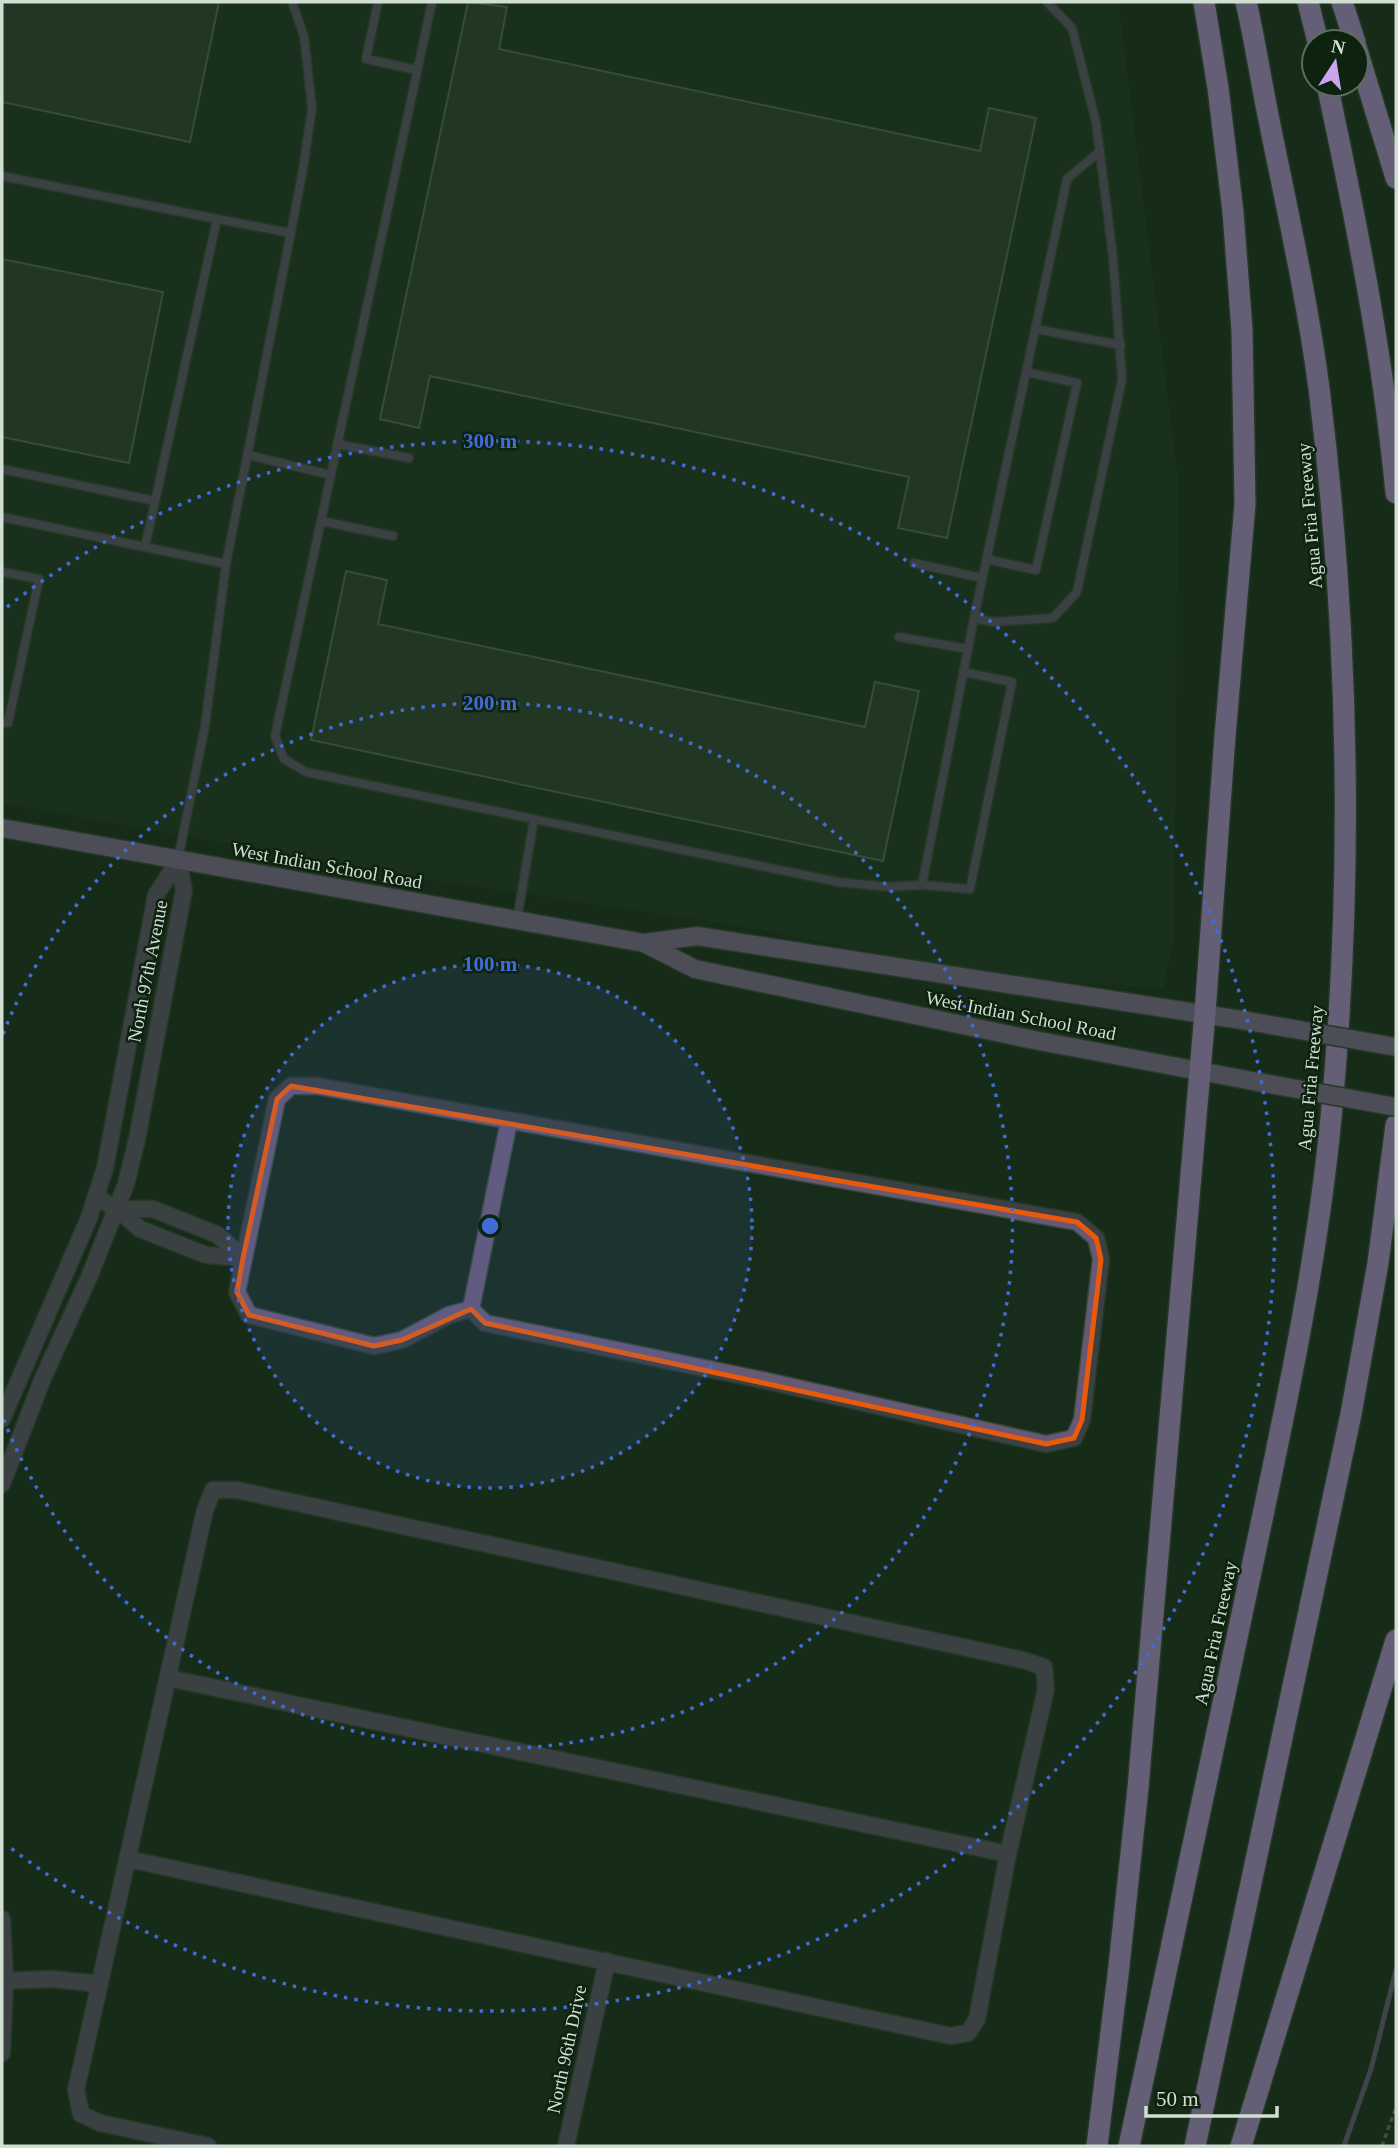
<svg xmlns="http://www.w3.org/2000/svg" width="1398" height="2148" font-family="'Times New Roman',serif">
<style>
.built{fill:#1b371f}
.lines{fill:none;stroke-linecap:round;stroke-linejoin:round}
.stream{stroke:#746188;stroke-width:5}
.building{fill:#2e4430;stroke:#5b735d;stroke-width:2}
.service-casing{stroke:#354837;stroke-width:11}
.minor-casing{stroke:#354837;stroke-width:19}
.secondary-casing{stroke:#354837;stroke-width:21}
.motorway-casing{stroke:#354837;stroke-width:24}
.path{stroke:#6a7c6c;stroke-width:3.5;stroke-dasharray:5 3.5;stroke-linecap:butt}
.service{stroke:#675976;stroke-width:8}
.minor{stroke:#675976;stroke-width:16}
.secondary{stroke:#8c75a3;stroke-width:18}
.motorway{stroke:#c19ee6;stroke-width:21}
.secondary-bridge-casing{stroke:#354837;stroke-width:21;stroke-linecap:butt}
.secondary-bridge{stroke:#8c75a3;stroke-width:18}
.marked{fill:none;stroke:#e8590c;stroke-width:5;stroke-linejoin:round}
.ring{fill:none;stroke:#416bd7;stroke-width:3.5;stroke-dasharray:3.5 7}
.labels{text-anchor:middle;stroke-width:5;stroke-linejoin:round;paint-order:stroke}
.street-label{font-size:19px;fill:#d1ded2;stroke:#0e2210}
.centre{fill:#416bd7;stroke:#0e2210;stroke-width:3.5}
.ring-label{font-size:21px;text-anchor:middle;font-weight:bold;fill:#416bd7;stroke:#0e2210;stroke-width:5;stroke-linejoin:round;paint-order:stroke}
</style>
<rect width="100%" height="100%" fill="#172c1a"/>
<path class="built" d="M2 2H1118L1178 479 1174 937 1163 988 1050 981 897 957 742 926 421 878 2 803Z"/>
<g class="lines">
<path class="stream" d="M1344 2146 1371 2069 1396 1970"/>
</g>
<g class="building">
<path d="M2 2H219L190 142 2 102Z"/>
<path d="M468 2 507 7 499 49 980 151 989 108 1036 118 947 538 898 528 909 477 430 376 419 428 380 419Z"/>
<path d="M2 259 163 292 129 463 2 437Z"/>
<path d="M346 571 387 580 378 624 865 727 875 682 919 691 883 861 311 740Z"/>
</g>
<g class="lines">
<defs>
<g id="service">
<path d="M378 2 366 59 417 70"/>
<path d="M432 2 275 736 284 759 306 772 838 882 888 887 922 885"/>
<path d="M1047 2 1072 28 1096 122 1113 257 1122 379 1077 592 1053 618 993 622 974 618 1067 179 1100 151"/>
<path d="M2 176 217 219"/>
<path d="M1035 329 1121 345"/>
<path d="M337 444 409 458"/>
<path d="M248 455 331 475"/>
<path d="M2 469 155 501"/>
<path d="M2 517 226 564"/>
<path d="M321 521 393 536"/>
<path d="M145 547 217 219 291 233"/>
<path d="M986 559 1036 570 1077 383 1026 372"/>
<path d="M914 563 982 578"/>
<path d="M2 572 39 579 8 723 2 722"/>
<path d="M899 637 968 649"/>
<path d="M963 672 1012 682 970 889 922 885 974 618"/>
<path d="M178 859 205 726 226 564 302 175 312 108 304 36 292 2"/>
<path d="M517 920 534 819"/>
</g>
<g id="minor">
<path d="M291 1086H317L1077 1222 1096 1238 1101 1259 1082 1420 1074 1438 1046 1444 767 1381 485 1323 471 1309 449 1315 402 1340 374 1346 249 1315 237 1292 277 1099Z"/>
<path d="M96 1197 117 1209 140 1229 206 1255 243 1258"/>
<path d="M117 1209H153L218 1235 243 1258"/>
<path d="M471 1309 509 1121"/>
<path d="M2 1419 89 1218 105 1168 156 895 178 861"/>
<path d="M2 1484 43 1378 90 1275 126 1184 137 1139 184 890 178 861"/>
<path d="M168 1678 1008 1854"/>
<path d="M128 1859 951 2036 968 2033 977 2019 1008 1854 1046 1689 1044 1667 1023 1660 237 1490H213L205 1510 76 2090 81 2114 100 2123 208 2146"/>
<path d="M2 1919 5 1980 2 2053"/>
<path d="M2 1981 52 1979 100 1984"/>
<path d="M566 2146 607 1961"/>
</g>
<g id="secondary">
<path d="M2 828 644 943 695 969 1034 1040 1258 1082"/>
<path d="M644 943 697 936 1248 1021"/>
</g>
<g id="motorway">
<path d="M1308 2 1318 42"/>
<path d="M1342 2 1355 42"/>
<path d="M1356 47 1396 178"/>
<path d="M1327 84C1356 220 1383 355 1396 493"/>
<path d="M1097 2146 1118 1975 1138 1788 1205 1013 1225 736 1245 504 1242 330 1233 212 1218 88 1204 2"/>
<path d="M1129 2146C1171 1947 1215 1748 1256 1548 1286 1406 1317 1263 1331 1118 1354 874 1349 631 1319 388 1307 298 1287 209 1269 120 1261 81 1255 41 1246 2"/>
<path d="M1195 2146 1351 1414 1378 1263 1396 1125"/>
<path d="M1241 2146 1396 1640"/>
</g>
</defs>
<use href="#service" class="service-casing"/>
<use href="#minor" class="minor-casing"/>
<use href="#secondary" class="secondary-casing"/>
<use href="#motorway" class="motorway-casing"/>
<path class="path" d="M1382 2146 1396 2107"/>
<use href="#service" class="service"/>
<use href="#minor" class="minor"/>
<use href="#secondary" class="secondary"/>
<use href="#motorway" class="motorway"/>
<defs>
<g id="secondary-bridge">
<path d="M1248 1021 1396 1047"/>
<path d="M1258 1082 1396 1107"/>
</g>
</defs>
<use href="#secondary-bridge" class="secondary-bridge-casing"/>
<use href="#secondary-bridge" class="secondary-bridge"/>
</g>
<path d="M0 0H1398V2148H0ZM291 1086 1077 1222 1096 1238 1101 1259 1082 1420 1074 1438 1046 1444 485 1323 471 1309 402 1340 374 1346 249 1315 237 1292 243 1258 277 1099Z" fill="#172c1a" fill-opacity=".55" fill-rule="evenodd"/>
<path class="marked" d="M291 1086 1077 1222 1096 1238 1101 1259 1082 1420 1074 1438 1046 1444 485 1323 471 1309 402 1340 374 1346 249 1315 237 1292 243 1258 277 1099Z"/>
<circle cx="490" cy="1226" r="262" fill="#416bd7" fill-opacity=".12"/>
<g class="ring">
<circle cx="490" cy="1226" r="262"/>
<path d="M3 1034A523 523 0 1 1 3 1418"/>
<path d="M7 607A785 785 0 1 1 7 1845"/>
</g>
<g class="labels">
<g class="street-label">
<text transform="translate(1309 516) rotate(-95)" y="7">Agua Fria Freeway</text>
<text transform="translate(327 865) rotate(10)" y="7">West Indian School Road</text>
<text transform="translate(147 971) rotate(-79)" y="7">North 97th Avenue</text>
<text transform="translate(1021 1015) rotate(11)" y="7">West Indian School Road</text>
<text transform="translate(1310 1078) rotate(-85)" y="7">Agua Fria Freeway</text>
<text transform="translate(1215 1633) rotate(-78)" y="7">Agua Fria Freeway</text>
<text transform="translate(566 2049) rotate(-78)" y="7">North 96th Drive</text>
</g>
</g>
<circle cx="490" cy="1226" r="10" class="centre"/>
<g class="ring-label">
<text x="490" y="448">300 m</text>
<text x="490" y="710">200 m</text>
<text x="490" y="971">100 m</text>
</g>
<rect width="1398" height="2148" fill="none" stroke="#d1ded2" stroke-width="7"/>
<g transform="translate(1335 63) rotate(12)"><circle r="33" fill="#0e2210" stroke="#5c6d5e" stroke-width="2"/>
<path d="M0-5L12 26L0 18L-12 26Z" fill="#c9a5ee"/>
<text y="-10" font-size="19" font-weight="bold" text-anchor="middle" fill="#d1ded2">N</text>
</g>
<path d="M1146 2106v10h131v-10" fill="none" stroke="#d1ded2" stroke-width="3.5"/>
<text x="1156" y="2106" font-size="21" fill="#d1ded2" stroke="#0e2210" stroke-width="5" paint-order="stroke">50 m</text>
</svg>
